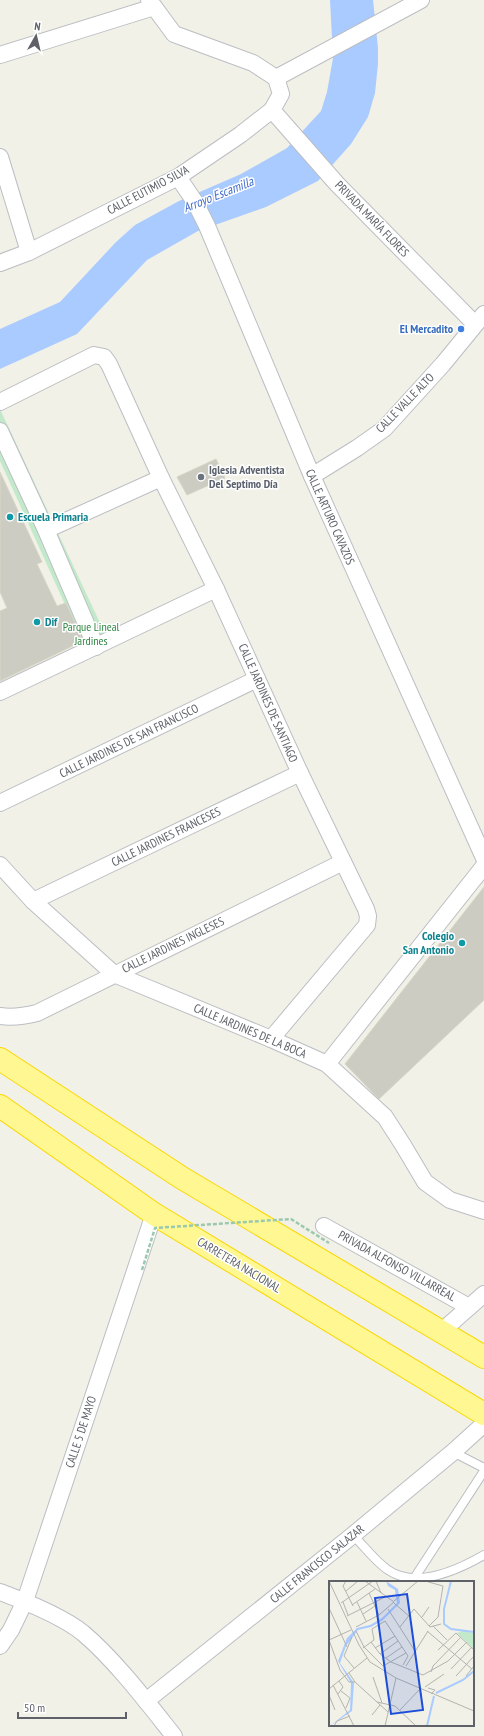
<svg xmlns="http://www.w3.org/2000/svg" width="484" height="1736" font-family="'PT Sans Narrow',sans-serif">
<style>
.green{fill:#c2eaca}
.water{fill:#aacbff}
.building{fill:#cdccc3;stroke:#d7d5c5}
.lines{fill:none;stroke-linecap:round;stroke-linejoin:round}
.lane-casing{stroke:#bbbec3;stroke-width:10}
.street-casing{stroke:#bbbec3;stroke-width:18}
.highway-casing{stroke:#f9d700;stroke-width:24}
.lane{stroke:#fff;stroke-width:8}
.street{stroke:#fff;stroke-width:16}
.highway{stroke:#fff791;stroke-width:22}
.path-bridge{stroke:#9ac9af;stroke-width:2.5;stroke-dasharray:4 2;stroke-linecap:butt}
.shop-dot{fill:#3f7fe0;stroke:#fff;stroke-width:1.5}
.worship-dot{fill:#6b7280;stroke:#fff;stroke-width:1.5}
.culture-dot{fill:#0f9aa8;stroke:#fff;stroke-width:1.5}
.labels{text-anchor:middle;stroke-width:3;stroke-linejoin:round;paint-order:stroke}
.street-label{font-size:12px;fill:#5e6168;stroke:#fff}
.shop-label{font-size:12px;font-weight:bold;fill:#366cbe;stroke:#fff;text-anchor:end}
.worship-label{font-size:12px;font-weight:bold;fill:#5b616d;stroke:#fff;text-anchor:start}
.culture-label{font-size:12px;font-weight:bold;fill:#0d838f;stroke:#fff;text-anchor:start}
.park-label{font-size:12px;fill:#2f8742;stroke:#fff}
.water-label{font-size:13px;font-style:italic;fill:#426dcd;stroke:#fff}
.inset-river{fill:none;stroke:#aacbff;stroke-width:2}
.inset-road{fill:none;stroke:#b3b3b0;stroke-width:1}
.view{fill:#1d4ed8;fill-opacity:0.15;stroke:#1d4ed8;stroke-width:2}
.inset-edge{fill:none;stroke:#5e6168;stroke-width:2}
</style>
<rect width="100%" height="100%" fill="#f2f1e7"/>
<path class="green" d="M0 409 108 640 86 651 0 461Z"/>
<path class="water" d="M330 0H373L378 48V64L375 93 368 117 351 144 318 181 266 207 198 231 147 260 77 334 0 369V329L60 302 116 242 135 225 179 201 241 174 287 148 321 111 327 92 333 58Z"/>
<g class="building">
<path d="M216 459 225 478 187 495 177 477Z"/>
<path d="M0 472 42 562 37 564 57 606 66 603 83 641 0 681V611L7 608 0 592Z"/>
<path d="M484 887V1000L379 1099 345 1064Z"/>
</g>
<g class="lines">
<defs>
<g id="lane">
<path d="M453 1452 484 1468"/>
<path d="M353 1535C364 1546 375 1561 388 1570 416 1589 458 1570 484 1555"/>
<path d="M415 1577 484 1471"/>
</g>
<g id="street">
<path d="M0 55 154 7"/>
<path d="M276 78 421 0"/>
<path d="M272 110 337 184 475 324"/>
<path d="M0 157 29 252"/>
<path d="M178 177 195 202 207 226 312 476 484 858"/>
<path d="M0 263 29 252 178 177 240 135 272 110 281 94 276 78 253 63 174 34 149 0"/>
<path d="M0 402 94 355 104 357 109 364 161 478 216 589 300 773 366 909 368 916 367 925 271 1039"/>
<path d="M0 431 46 530 96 647"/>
<path d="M312 476 357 448 384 429 443 364 484 314"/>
<path d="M46 530 161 478"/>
<path d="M0 692 216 589"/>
<path d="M0 803 257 679"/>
<path d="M0 865 33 901 114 974 271 1039 327 1064 385 1117 403 1145 425 1182 450 1200 484 1211"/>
<path d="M33 901 300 773"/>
<path d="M0 1016C13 1018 25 1016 37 1013L343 862"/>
<path d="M327 1064 484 866"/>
<path d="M324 1226 469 1307"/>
<path d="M442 1331 484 1294"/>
<path d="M0 1592C24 1601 63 1617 83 1633 115 1660 147 1702 174 1736"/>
<path d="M0 1646 11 1630 25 1601 154 1214"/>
<path d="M146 1701 353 1535 453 1452 484 1424"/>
</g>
<g id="highway">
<path d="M0 1059 182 1178 484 1357"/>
<path d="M0 1106 154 1214 484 1414"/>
</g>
</defs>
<use href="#lane" class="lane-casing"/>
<use href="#street" class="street-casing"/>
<use href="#highway" class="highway-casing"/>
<use href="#lane" class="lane"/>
<use href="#street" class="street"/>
<use href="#highway" class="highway"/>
<path class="path-bridge" d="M142 1270 155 1228 291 1219 329 1243"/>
</g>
<circle class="shop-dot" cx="461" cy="329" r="4"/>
<circle class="worship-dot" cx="201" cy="477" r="4"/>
<g class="culture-dot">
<circle cx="10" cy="517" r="4"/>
<circle cx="37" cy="622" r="4"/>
<circle cx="462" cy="943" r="4"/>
</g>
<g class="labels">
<g class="street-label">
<text transform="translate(148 190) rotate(-28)" y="4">CALLE EUTIMIO SILVA</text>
<text transform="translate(372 219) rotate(46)" y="4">PRIVADA MARÍA FLORES</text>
<text transform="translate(405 403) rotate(-46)" y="4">CALLE VALLE ALTO</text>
<text transform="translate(330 517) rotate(66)" y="4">CALLE ARTURO CAVAZOS</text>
<text transform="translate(268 703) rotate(66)" y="4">CALLE JARDINES DE SANTIAGO</text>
<text transform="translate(129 741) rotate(-26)" y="4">CALLE JARDINES DE SAN FRANCISCO</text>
<text transform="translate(166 837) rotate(-26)" y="4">CALLE JARDINES FRANCESES</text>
<text transform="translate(173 945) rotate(-26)" y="4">CALLE JARDINES INGLESES</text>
<text transform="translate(250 1031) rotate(23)" y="4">CALLE JARDINES DE LA BOCA</text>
<text transform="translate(239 1265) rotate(31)" y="4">CARRETERA NACIONAL</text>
<text transform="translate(397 1266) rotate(29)" y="4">PRIVADA ALFONSO VILLARREAL</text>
<text transform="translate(81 1432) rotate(-72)" y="4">CALLE 5 DE MAYO</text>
<text transform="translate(317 1564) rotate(-39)" y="4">CALLE FRANCISCO SALAZAR</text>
</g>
<g class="shop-label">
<text x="453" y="333">El Mercadito</text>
</g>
<g class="worship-label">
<text x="209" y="474">Iglesia Adventista<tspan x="209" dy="14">Del Septimo Día</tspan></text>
</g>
<g class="culture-label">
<text x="18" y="521">Escuela Primaria</text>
<text x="45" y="626">Dif</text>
<text x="454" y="940" text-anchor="end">Colegio<tspan x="454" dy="14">San Antonio</tspan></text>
</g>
<g class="park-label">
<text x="91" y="631">Parque Lineal<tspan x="91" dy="14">Jardines</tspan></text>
</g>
<g class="water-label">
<text transform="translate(218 194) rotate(-22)" y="5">Arroyo Escamilla</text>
</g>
</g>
<g transform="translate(329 1581)">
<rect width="145" height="145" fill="#f2f1e7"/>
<path d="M133 50 145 52V68L128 52Z" fill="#c2eaca"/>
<path d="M57 0 69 8 71 22 54 39 42 46 29 49 17 65 11 82 25 102 23 130 1 145 21 129 22 102 9 80 18 57 28 47 41 44 53 37 68 22 66 9 59 5Z" fill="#aacbff"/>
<path class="inset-river" d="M122 0 115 28V43L122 48 145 51M107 112 134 99 145 90M98 145 105 115"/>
<path class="inset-road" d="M0 0 30 64 41 81 67 97 145 130M17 0 14 5 24 25M47 0 52 12M96 0 114 5 109 36 100 45M17 10 29 0M40 12 50 34M65 20 89 0M14 21 19 34M28 21 37 40M12 22 44 0M65 22 80 35M23 24 46 8M0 27 18 66M59 28 86 70M34 33 46 25M18 35 56 16M93 36 100 26M104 45 118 59M27 46 50 34 65 21 36 0M71 46 85 28 101 46 112 43M27 50 35 66 54 85 77 72M98 50 143 88M23 56 15 75 25 87M0 59 22 49M0 59 11 89 20 101H26M42 61 51 73 62 81 94 94 119 80 138 61M34 67 45 59 43 48 56 40 79 75 74 84M46 67 66 55M109 69 127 52 145 69M51 73 69 60M57 77 73 66M77 85 99 50M122 88 143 66M102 91 104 85 132 56M20 92 26 101 59 131M127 95 145 75M137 95 145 85M44 96 53 122M4 104 25 145M96 106 115 93M99 107 106 109 102 113M0 108 38 77M12 110 21 117 17 127M9 113 14 106 10 100M0 114 6 129M48 121 66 125 87 145M71 129 91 108M43 134 51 124M5 145 8 140 21 135M56 145 67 97"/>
<path class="view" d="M78 13 94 129 62 133 46 17Z"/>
<rect width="145" height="145" class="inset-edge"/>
</g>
<g transform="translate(36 36) rotate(8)" stroke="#ffffff" stroke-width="3" paint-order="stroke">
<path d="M0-3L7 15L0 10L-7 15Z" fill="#5e6168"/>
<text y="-6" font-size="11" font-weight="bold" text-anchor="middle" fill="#5e6168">N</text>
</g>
<path d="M18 1712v6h108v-6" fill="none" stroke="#5e6168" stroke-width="2"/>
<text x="24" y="1712" font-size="12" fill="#5e6168" stroke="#ffffff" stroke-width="3" paint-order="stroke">50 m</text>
</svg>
